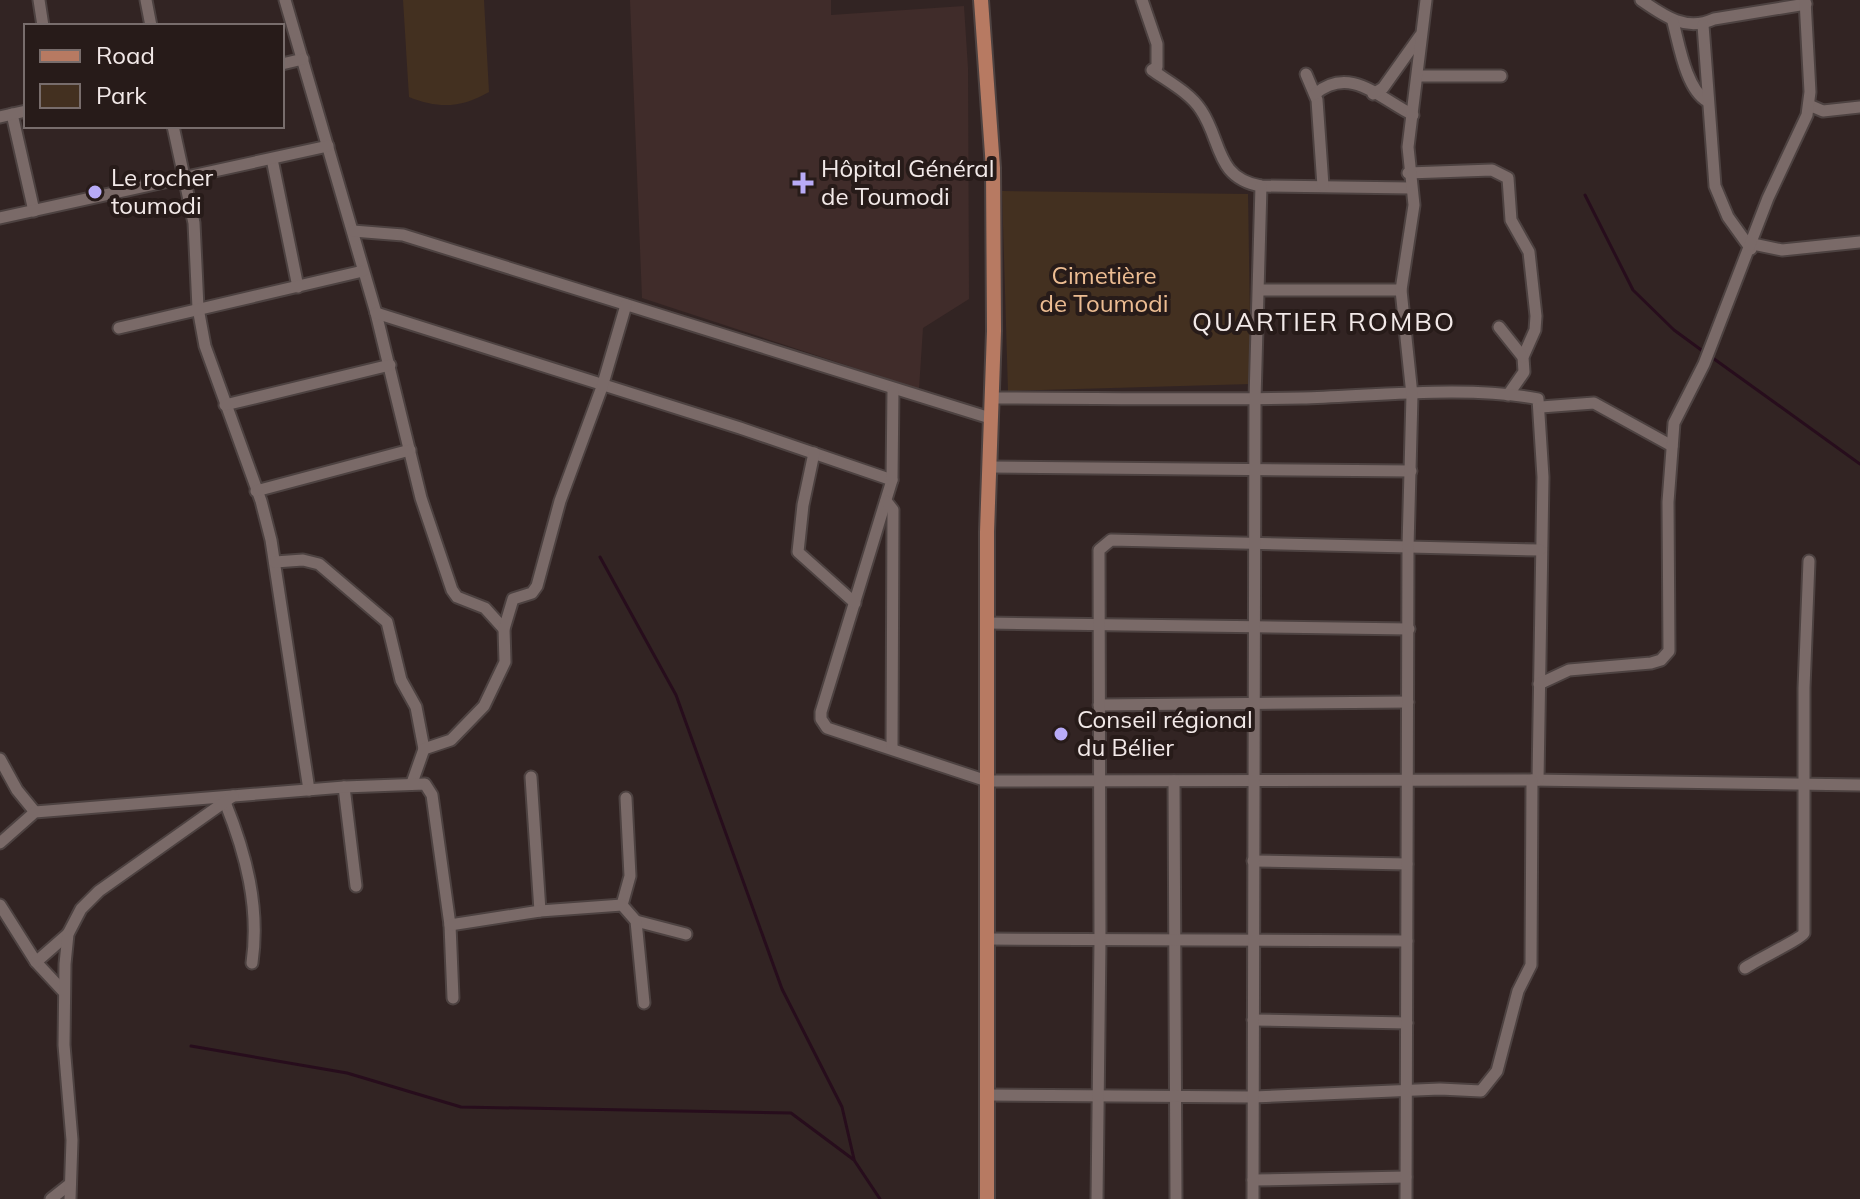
<svg xmlns="http://www.w3.org/2000/svg" width="1860" height="1199" font-family="Mulish,sans-serif">
<style>
.built{fill:#402c2a}
.green{fill:#433020}
.lines{fill:none;stroke-linecap:round;stroke-linejoin:round}
.stream{stroke:#270d1c;stroke-width:3}
.minor-casing{stroke:#4d4241;stroke-width:15}
.major-casing{stroke:#4d4241;stroke-width:18}
.minor{stroke:#7a6a68;stroke-width:11}
.major{stroke:#b77a62;stroke-width:14}
.poi-dot{fill:#b8abf7;stroke:#271b19;stroke-width:3}
.labels{text-anchor:middle;stroke-width:8;stroke-linejoin:round;paint-order:stroke}
.poi-label{font-size:24px;fill:#f2e9e8;stroke:#271b19;text-anchor:start}
.park-label{font-size:24px;fill:#ecbc92;stroke:#271b19}
.neighbourhood-label{font-size:26px;letter-spacing:2px;fill:#f2e9e8;stroke:#271b19}
</style>
<rect width="100%" height="100%" fill="#322423"/>
<path class="built" d="M630 0H831V15L964 6 968 68 969 299 923 328 919 389 642 298Z"/>
<g class="green">
<path d="M403 0H484L489 92C461 108 439 109 409 97Z"/>
<path d="M1002 191 1248 194 1251 384 1008 391Z"/>
</g>
<g class="lines">
<g class="stream">
<path d="M1585 195 1633 290 1674 330 1704 352"/>
<path d="M1710 356 1860 464"/>
<path d="M600 557 676 695 782 989 842 1107 854 1159"/>
<path d="M191 1046 347 1073 461 1107 791 1113 854 1160 880 1199"/>
</g>
<defs>
<g id="minor">
<path d="M39 0 43 26"/>
<path d="M146 0 151 26"/>
<path d="M285 0 376 313 421 498 452 590 457 597 485 608 504 629"/>
<path d="M1142 0 1157 44V67L1152 70C1169 82 1190 93 1201 110 1222 141 1215 178 1261 186L1411 188"/>
<path d="M1641 0C1664 16 1686 32 1714 19L1806 4"/>
<path d="M1673 22C1679 44 1686 89 1707 101"/>
<path d="M1703 25 1715 186 1728 217 1751 249"/>
<path d="M282 64 303 59"/>
<path d="M1306 74 1317 100 1323 186"/>
<path d="M1418 76H1501"/>
<path d="M1315 94C1350 65 1379 98 1413 115"/>
<path d="M1373 94 1383 88 1420 36"/>
<path d="M1809 105 1823 111 1860 107"/>
<path d="M12 114 34 211"/>
<path d="M0 117 26 111"/>
<path d="M173 126 194 223 198 308 205 346 261 501 271 540 309 790"/>
<path d="M272 159 298 287"/>
<path d="M1408 173 1492 170 1508 178 1511 220 1529 252 1536 316 1535 330 1523 357 1524 372 1508 395"/>
<path d="M0 218 328 146"/>
<path d="M353 231 403 235 990 418"/>
<path d="M1753 244 1782 250 1860 242"/>
<path d="M1259 290H1401"/>
<path d="M376 313 740 428 892 480"/>
<path d="M1499 327 1523 357"/>
<path d="M119 328 363 271"/>
<path d="M893 390 892 480 821 712V719L827 728 987 781 1532 780 1860 785"/>
<path d="M992 398C1095 398 1199 400 1302 398 1371 396 1472 385 1538 399L1543 477 1538 780"/>
<path d="M225 405 390 365"/>
<path d="M1541 407 1594 403 1672 446"/>
<path d="M814 453 803 505 798 552 855 603"/>
<path d="M990 467 1411 471"/>
<path d="M256 491 410 450"/>
<path d="M886 501 893 510 892 747"/>
<path d="M275 562 303 560 319 564 387 622 401 680 416 707 424 749"/>
<path d="M987 623 1409 629"/>
<path d="M1539 684 1569 670 1651 663 1661 660 1669 651 1668 502 1674 423 1704 364 1768 198 1807 115 1810 92 1805 0"/>
<path d="M1099 705 1408 702"/>
<path d="M0 759 17 790 35 812"/>
<path d="M531 777 540 911"/>
<path d="M1174 781 1176 1199"/>
<path d="M412 783 424 749 451 740 484 706 505 662 504 629 513 599 532 593 537 586 560 501 602 387 626 305"/>
<path d="M344 787 356 886"/>
<path d="M225 802C246 854 260 907 252 963"/>
<path d="M0 843 35 812 344 787 425 784 432 795 450 925 453 998"/>
<path d="M1253 861 1407 864"/>
<path d="M0 905 36 962 63 991"/>
<path d="M622 905 630 876 626 798"/>
<path d="M636 921 686 934"/>
<path d="M450 925 540 911 622 905 636 921 644 1003"/>
<path d="M988 939 1407 941"/>
<path d="M36 962 68 934"/>
<path d="M1745 968C1756 960 1801 939 1804 933V688L1809 561"/>
<path d="M1253 1020 1407 1023"/>
<path d="M986 1095 1253 1097 1440 1089 1481 1091 1497 1071 1518 991 1531 965 1532 780"/>
<path d="M1253 1180 1406 1177"/>
<path d="M51 1199 70 1184"/>
<path d="M70 1199 72 1140 64 1045 65 964 68 934 81 909 99 891 233 796"/>
<path d="M1097 1199 1100 941 1099 550 1111 540 1540 550"/>
<path d="M1253 1199 1255 399 1261 186"/>
<path d="M1406 1199 1408 547 1412 395 1401 290 1414 205 1408 147 1426 0"/>
</g>
<path id="major" d="M981 0 993 168 994 331 987 532V1199"/>
</defs>
<use href="#minor" class="minor-casing"/>
<use href="#major" class="major-casing"/>
<use href="#minor" class="minor"/>
<use href="#major" class="major"/>
</g>
<g class="poi-dot">
<path d="M799 171h8v8h8v8h-8v8h-8v-8h-8v-8h8z"/>
<circle cx="95" cy="192" r="8"/>
<circle cx="1061" cy="734" r="8"/>
</g>
<g class="labels">
<g class="poi-label">
<text x="821" y="177">Hôpital Général<tspan x="821" dy="28">de Toumodi</tspan></text>
<text x="111" y="186">Le rocher<tspan x="111" dy="28">toumodi</tspan></text>
<text x="1077" y="728">Conseil régional<tspan x="1077" dy="28">du Bélier</tspan></text>
</g>
<g class="park-label">
<text x="1104" y="284">Cimetière<tspan x="1104" dy="28">de Toumodi</tspan></text>
</g>
<g class="neighbourhood-label">
<text x="1324" y="331">QUARTIER ROMBO</text>
</g>
</g>
<rect x="24" y="24" width="260" height="104" fill="#271b19" stroke="#786d6c" stroke-width="2"/>
<rect x="40" y="50" width="40" height="12" fill="#b77a62" stroke="#786d6c" stroke-width="2"/>
<text x="96" y="64" font-size="24" fill="#f2e9e8">Road</text>
<rect x="40" y="84" width="40" height="24" fill="#433020" stroke="#786d6c" stroke-width="2"/>
<text x="96" y="104" font-size="24" fill="#f2e9e8">Park</text>
</svg>
